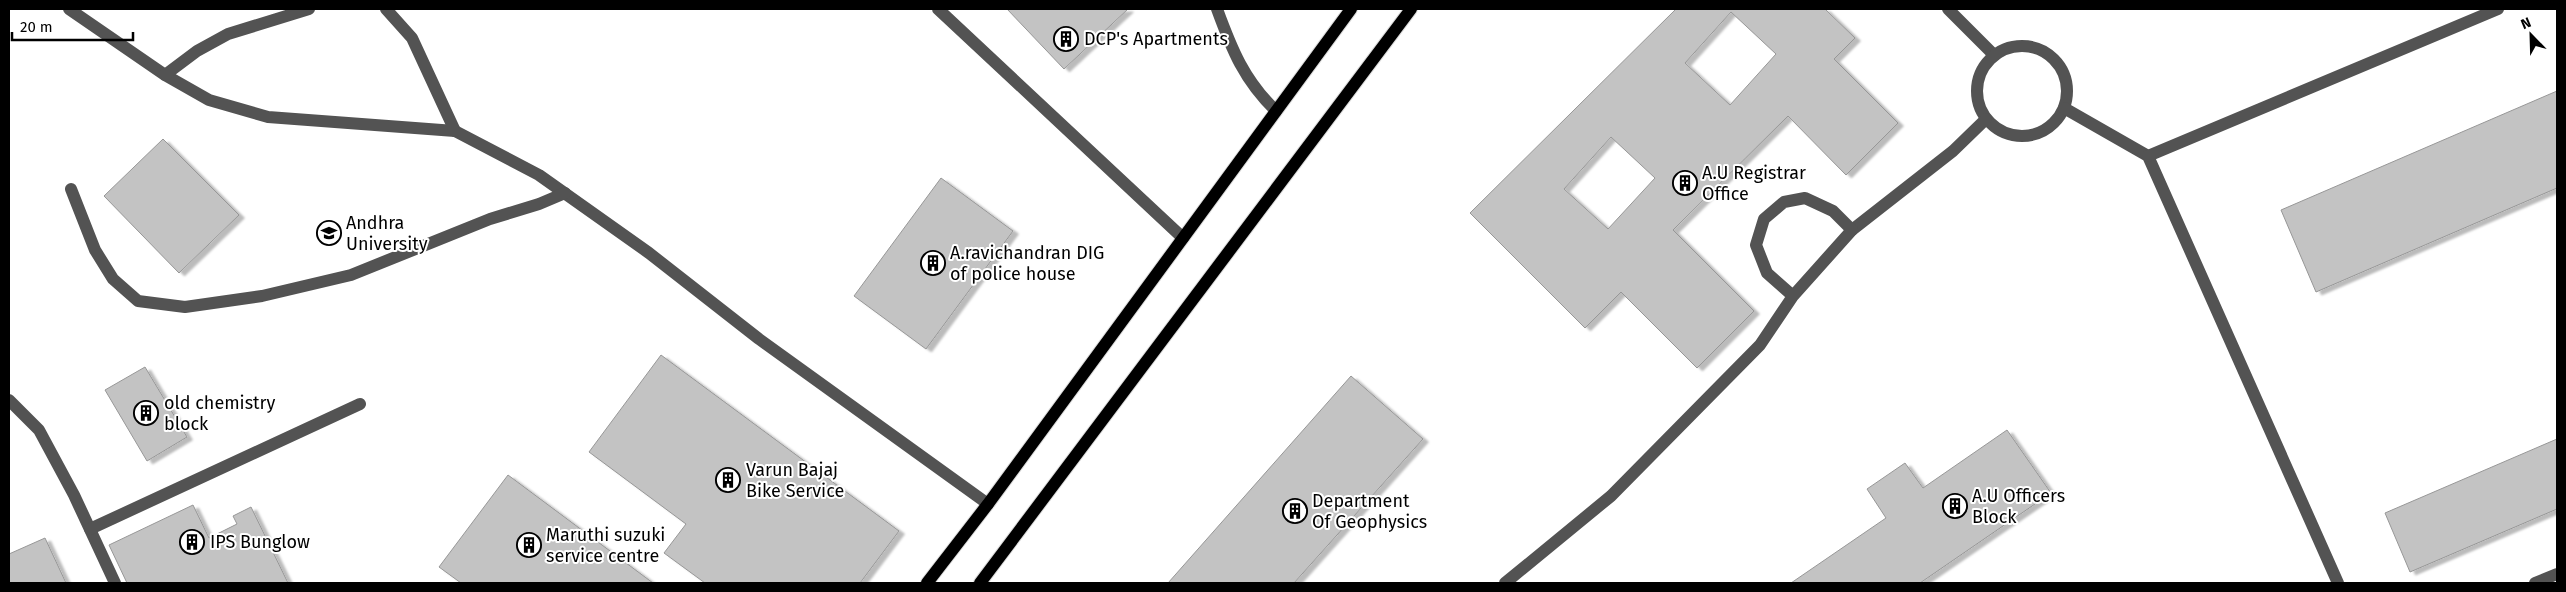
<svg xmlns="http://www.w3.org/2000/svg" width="2566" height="592" font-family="'Fira Sans',sans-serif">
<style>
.building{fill:#c3c3c3;stroke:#979797;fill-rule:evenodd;filter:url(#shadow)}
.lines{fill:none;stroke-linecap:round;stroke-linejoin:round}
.major-casing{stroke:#dbdbdb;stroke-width:14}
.minor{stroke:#535353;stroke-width:12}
.major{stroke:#000;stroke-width:12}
.labels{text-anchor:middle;stroke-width:4;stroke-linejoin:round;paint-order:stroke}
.poi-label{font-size:18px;fill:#000;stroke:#fff;text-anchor:start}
</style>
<defs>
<filter id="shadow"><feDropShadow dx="5.5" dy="3" stdDeviation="1" flood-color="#0004"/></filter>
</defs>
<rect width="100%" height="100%" fill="#fff"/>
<g class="building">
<path d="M1007 9H1128L1064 69Z"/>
<path d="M1676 9H1825L1855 38 1834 59 1898 123 1846 175 1788 116 1673 230 1754 311 1697 368 1621 292 1585 328 1470 213ZM1731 12 1776 54 1730 105 1685 63ZM1611 137 1655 178 1608 229 1564 189Z"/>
<path d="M2557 91V188L2316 292 2281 210Z"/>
<path d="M163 139 239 215 179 273 104 196Z"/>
<path d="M941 178 1013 231 926 349 854 296Z"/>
<path d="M661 355 899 531 860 583H705L664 553 686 524 589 452Z"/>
<path d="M145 367 187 437 147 461 105 390Z"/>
<path d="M1351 376 1423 439 1294 583H1168Z"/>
<path d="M2007 430 2051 493 1920 583H1791L1886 518 1867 489 1905 463 1923 488Z"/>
<path d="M2557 439V509L2410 572 2385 513Z"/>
<path d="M508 475 653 583H461L439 567Z"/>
<path d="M193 505 209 538 237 524 233 516 251 507 288 583H127L109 545Z"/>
<path d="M45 538 66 583H9V554Z"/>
</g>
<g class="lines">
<defs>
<g id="major">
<path d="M927 583 988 504 1351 9"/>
<path d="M980 583 1411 9"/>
</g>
</defs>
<use href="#major" class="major-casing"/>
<g class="minor">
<path d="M69 9 165 75 209 100 268 117 455 131 539 175 649 253 759 339 988 504"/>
<path d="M386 9 412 38 455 131"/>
<path d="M938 9 1183 238"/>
<path d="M1217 9C1232 50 1244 80 1276 111"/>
<path d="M1948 9 1994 55"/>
<circle cx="2022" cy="91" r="45"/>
<path d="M165 75 197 51 228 34 309 9"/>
<path d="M2064 108 2148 156 2338 583"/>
<path d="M2148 156 2498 9"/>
<path d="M71 189 95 250 113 279 138 301 185 307 262 296 351 275 490 219 539 204 565 193"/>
<path d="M1852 230 1953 151 1986 119"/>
<path d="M9 400 39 430 74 495 115 583"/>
<path d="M90 529 360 404"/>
<path d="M1505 583 1611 496 1760 345 1793 296 1852 230 1833 211 1805 198 1784 202 1764 219 1756 245 1767 273 1793 296"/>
<path d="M2535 583 2557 574"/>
</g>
<use href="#major" class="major"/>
</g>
<defs>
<symbol id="building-ring" viewBox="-11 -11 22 22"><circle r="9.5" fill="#fff" stroke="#000" stroke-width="1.5"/><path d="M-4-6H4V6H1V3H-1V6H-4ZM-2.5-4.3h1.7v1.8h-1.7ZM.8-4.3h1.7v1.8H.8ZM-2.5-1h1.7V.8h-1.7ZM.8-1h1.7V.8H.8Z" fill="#000"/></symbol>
<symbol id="university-ring" viewBox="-11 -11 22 22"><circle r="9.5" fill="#fff" stroke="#000" stroke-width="1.5"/><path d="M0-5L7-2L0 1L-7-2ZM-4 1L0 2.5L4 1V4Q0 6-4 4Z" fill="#000"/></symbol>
</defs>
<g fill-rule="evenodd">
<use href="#building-ring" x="1052" y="25" width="28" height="28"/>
<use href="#building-ring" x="1671" y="169" width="28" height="28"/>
<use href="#university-ring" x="315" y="219" width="28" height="28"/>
<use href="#building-ring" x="919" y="249" width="28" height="28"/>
<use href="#building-ring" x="132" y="399" width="28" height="28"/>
<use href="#building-ring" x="714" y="466" width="28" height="28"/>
<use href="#building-ring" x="1941" y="492" width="28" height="28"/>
<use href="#building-ring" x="1281" y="497" width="28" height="28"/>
<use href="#building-ring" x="178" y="528" width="28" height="28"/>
<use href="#building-ring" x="515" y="531" width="28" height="28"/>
</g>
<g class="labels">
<g class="poi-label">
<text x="1084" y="45">DCP's Apartments</text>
<text x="1702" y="179">A.U Registrar<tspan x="1702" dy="21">Office</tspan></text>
<text x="346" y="229">Andhra<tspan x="346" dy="21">University</tspan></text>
<text x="950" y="259">A.ravichandran DIG<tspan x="950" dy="21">of police house</tspan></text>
<text x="164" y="409">old chemistry<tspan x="164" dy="21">block</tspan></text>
<text x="746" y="476">Varun Bajaj<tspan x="746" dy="21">Bike Service</tspan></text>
<text x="1972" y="502">A.U Officers<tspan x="1972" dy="21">Block</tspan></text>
<text x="1312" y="507">Department<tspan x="1312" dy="21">Of Geophysics</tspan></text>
<text x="546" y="541">Maruthi suzuki<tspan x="546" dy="21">service centre</tspan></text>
<text x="210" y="548">IPS Bunglow</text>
</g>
</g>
<rect width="2566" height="592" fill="none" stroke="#000000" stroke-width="20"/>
<g transform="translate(2531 35) rotate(337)" stroke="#ffffff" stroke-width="4" paint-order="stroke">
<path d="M0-4L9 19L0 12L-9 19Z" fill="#000000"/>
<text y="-8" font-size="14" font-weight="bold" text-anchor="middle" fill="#000000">N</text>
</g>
<path d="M12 32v8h121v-8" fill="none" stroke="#000000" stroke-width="2.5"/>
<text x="20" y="32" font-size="15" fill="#000000" stroke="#ffffff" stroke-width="4" paint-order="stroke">20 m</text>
</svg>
